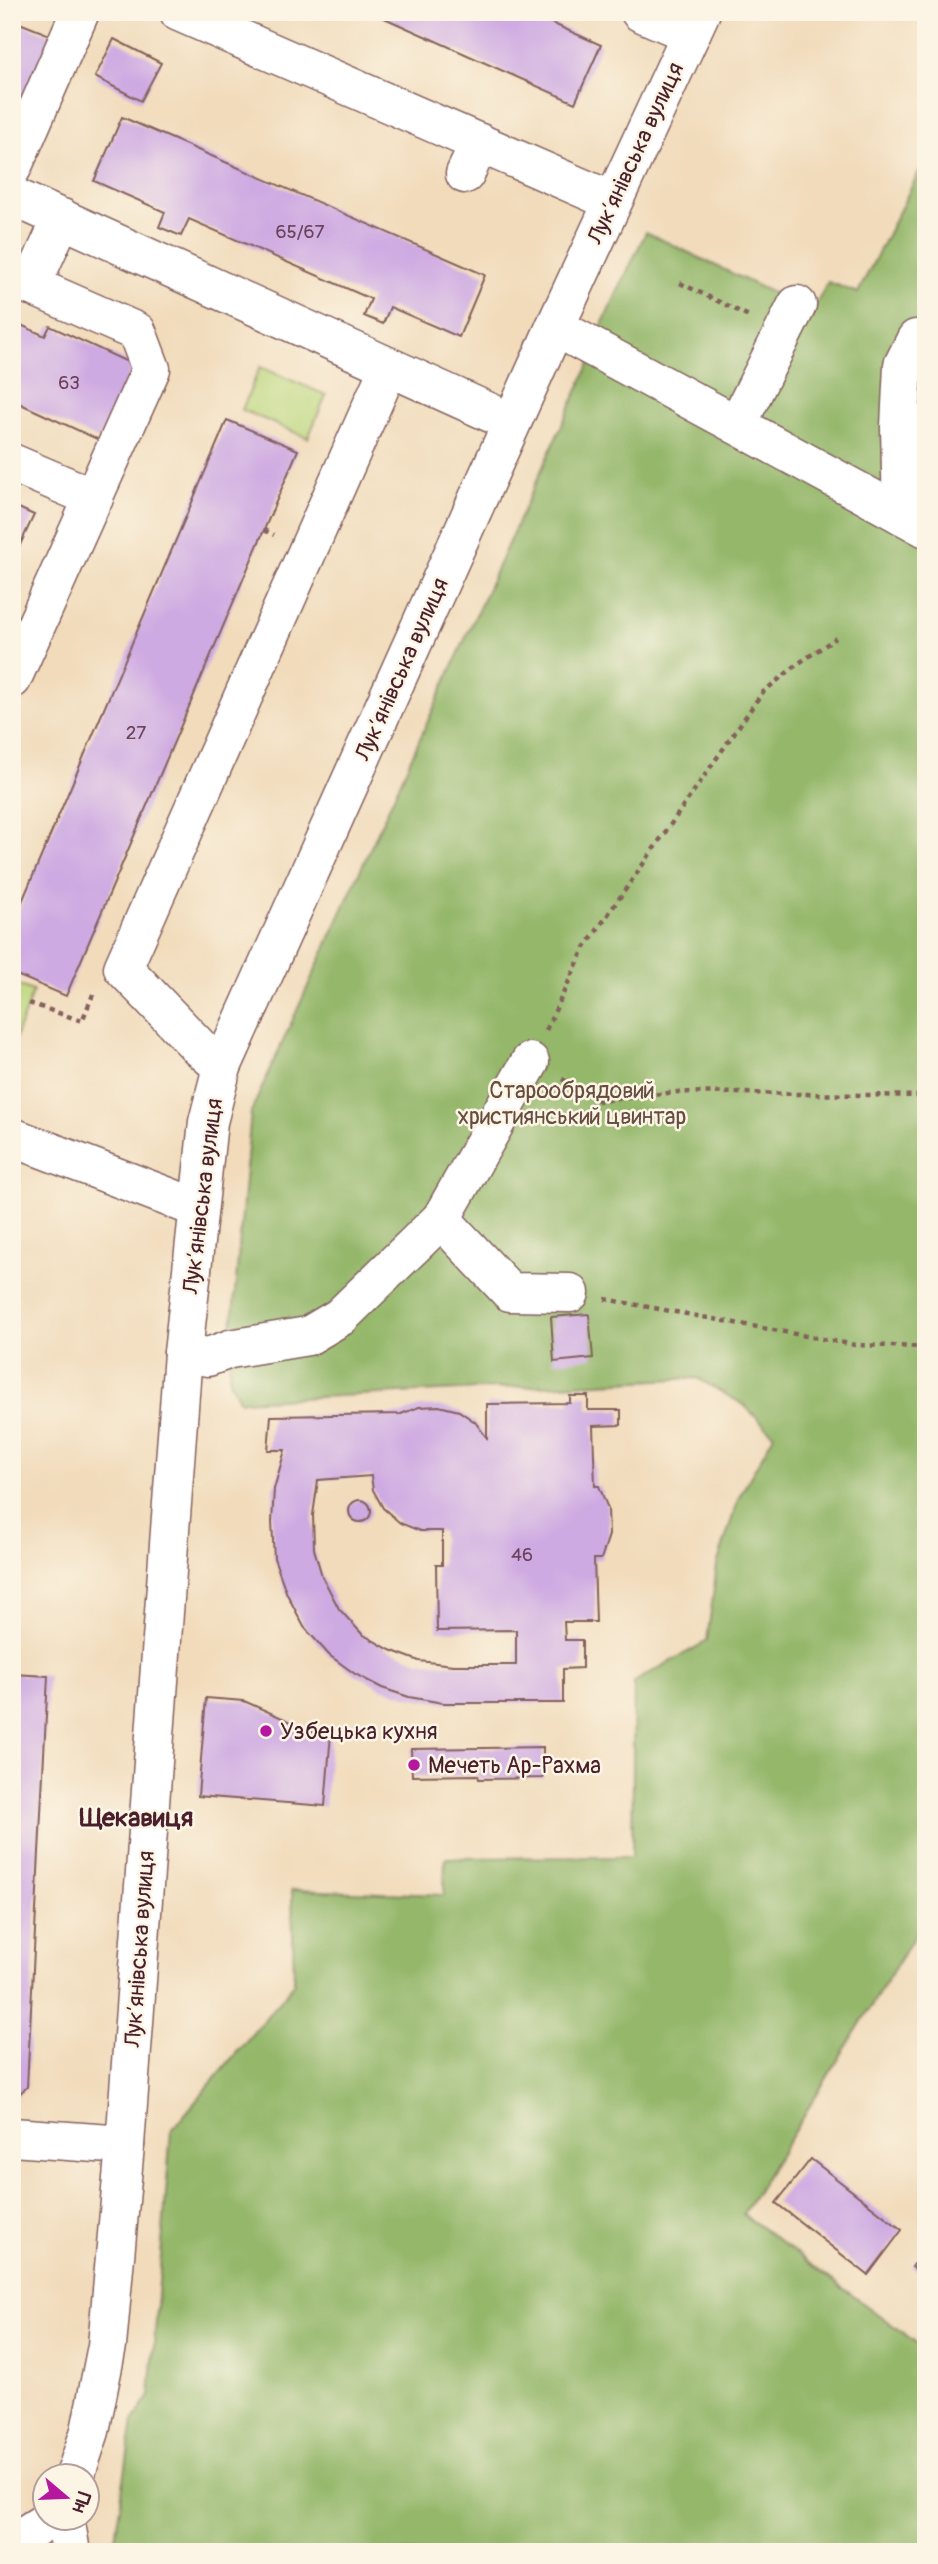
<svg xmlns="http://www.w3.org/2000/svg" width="938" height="2564" font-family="Pangolin,sans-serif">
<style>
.green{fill:#bbd67b;stroke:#827a53;stroke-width:2}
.forest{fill:#94b76b;stroke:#6f6b4b;stroke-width:2}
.building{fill:#ceaae2;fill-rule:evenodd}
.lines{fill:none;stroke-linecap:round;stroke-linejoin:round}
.minor-casing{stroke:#84615d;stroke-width:41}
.path{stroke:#84615d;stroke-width:4.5;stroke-dasharray:5 5;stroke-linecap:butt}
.minor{stroke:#fff;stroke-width:38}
.poi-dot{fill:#b5179e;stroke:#fcf5e5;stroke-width:2.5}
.labels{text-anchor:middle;stroke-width:5;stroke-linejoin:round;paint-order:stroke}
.number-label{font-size:19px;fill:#6b4259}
.street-label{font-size:23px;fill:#4a1f2b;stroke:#fcf5e5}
.park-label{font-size:23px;fill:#664d3f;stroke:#fcf5e5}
.poi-label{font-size:23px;fill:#4a1f2b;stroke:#fcf5e5;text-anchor:start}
.quarter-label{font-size:26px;font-weight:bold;fill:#4a1f2b;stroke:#fcf5e5}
</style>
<rect width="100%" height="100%" fill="#fcf5e5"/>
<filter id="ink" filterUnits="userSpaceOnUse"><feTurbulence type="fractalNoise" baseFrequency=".0143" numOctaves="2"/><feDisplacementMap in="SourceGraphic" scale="14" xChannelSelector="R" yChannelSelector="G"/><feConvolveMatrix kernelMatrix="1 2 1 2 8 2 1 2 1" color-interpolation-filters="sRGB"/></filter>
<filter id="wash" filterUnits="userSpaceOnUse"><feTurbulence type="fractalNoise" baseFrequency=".00686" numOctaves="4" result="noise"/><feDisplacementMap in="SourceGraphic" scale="28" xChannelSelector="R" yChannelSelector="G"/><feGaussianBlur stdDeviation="1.57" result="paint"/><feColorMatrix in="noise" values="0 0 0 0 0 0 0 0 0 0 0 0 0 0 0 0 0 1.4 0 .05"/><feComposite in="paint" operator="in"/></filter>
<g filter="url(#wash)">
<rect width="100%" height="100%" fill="#f1dbbb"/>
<g class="green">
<path d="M260 367 326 395 308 438 242 410Z"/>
<path d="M12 983 33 991 12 1047Z"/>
</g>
<path class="forest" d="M920 170H926V1917L743 2214 926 2350V2552H113L133 2421 150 2396 171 2131 294 1984 292 1890 444 1895 445 1858 632 1857 634 1682 707 1641 717 1565 739 1497 774 1435 744 1405 697 1378 240 1401 229 1381 230 1349 251 1112 589 365 598 333 646 232 812 312 828 282 858 293Z"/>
<g id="blocks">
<g class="building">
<path d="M371 12H527L601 45 575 103Z"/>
<path d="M12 20 55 37 12 138Z"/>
<path d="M114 39 161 63 141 101 95 77Z"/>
<path d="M122 117 485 275 459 337 390 307 383 324 364 316 371 299 189 219 181 236 159 227 165 212 94 181Z"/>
<path d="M12 321 45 336 50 326 134 365 99 440 12 400Z"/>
<path d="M227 420 298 450 66 996 12 973V925Z"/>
<path d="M12 505 34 515 12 562Z"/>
<path d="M589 1314 593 1358 554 1362 551 1317Z"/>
<path d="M570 1396H588V1410H621V1425L593 1426 595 1486H599L608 1509 609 1535 601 1559H594L596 1622H564L565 1640H582V1668L563 1669V1703H443L409 1697 382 1688 355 1674 329 1655 304 1627 287 1594 274 1558 272 1522 274 1489 285 1450H268L271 1416 401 1414 419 1407 439 1406 459 1411 475 1422 487 1438V1404L570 1403ZM371 1476 373 1490 383 1508 400 1523 420 1531H442V1565H436L437 1631 516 1630V1665H453L419 1661 390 1650 362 1634 339 1609 322 1576 314 1549 313 1515 318 1480Z"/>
<circle cx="360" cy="1511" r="11"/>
<path d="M12 1674 48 1676 27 2087 12 2100Z"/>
<path d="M206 1698 244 1701 311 1731 331 1733 325 1806 198 1796Z"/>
<path d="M543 1747V1778L479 1779 478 1775 412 1776 411 1749Z"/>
<path d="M811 2159 902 2230 868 2275 776 2203Z"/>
<path d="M926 2248V2277L912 2267Z"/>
</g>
</g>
</g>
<g filter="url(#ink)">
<use href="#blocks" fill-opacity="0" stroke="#84615d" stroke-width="2"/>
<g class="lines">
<defs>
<g id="minor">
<path d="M179 12 612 201"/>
<path d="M640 12 691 34"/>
<path d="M12 168 80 12"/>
<path d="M465 174 480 143"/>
<path d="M12 196 511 422"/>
<path d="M12 277 137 332 151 369 12 679"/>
<path d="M31 286 62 218"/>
<path d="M555 327 737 425 797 305"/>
<path d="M737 425 926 528"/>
<path d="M12 463 94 498"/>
<path d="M902 515 900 427 903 365 916 339"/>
<path d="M222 1067 199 1047 123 968 389 367"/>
<path d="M12 1137 197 1208"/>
<path d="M441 1219 510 1292 570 1293"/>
<path d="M183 1353 208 1357 230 1349 308 1336 340 1317 441 1219 530 1062"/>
<path d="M12 2137 125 2145"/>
<path d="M75 2476 90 2431 107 2346 125 2145 183 1353 208 1122 222 1067 555 327 701 12"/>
<path d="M65 2518 71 2552"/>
<path d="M12 2543 52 2518"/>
</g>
</defs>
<use href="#minor" class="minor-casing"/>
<g class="path">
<path d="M748 12 762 16 764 12"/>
<path d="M680 283 751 317"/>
<path d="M264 530 274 535"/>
<path d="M29 1003 82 1021 94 992"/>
<path d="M546 1030 584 949 762 693 799 663 836 638"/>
<path d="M562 1079 600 1101 677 1092 926 1096"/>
<path d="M605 1299 855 1345 926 1347"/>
</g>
<use href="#minor" class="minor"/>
</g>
</g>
<g class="poi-dot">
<circle cx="266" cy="1731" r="7"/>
<circle cx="414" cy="1765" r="7"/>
</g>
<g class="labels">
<g class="number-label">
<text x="300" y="238">65/67</text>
<text x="69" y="389">63</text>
<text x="136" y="739">27</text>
<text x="522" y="1561">46</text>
</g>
<g class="street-label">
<text transform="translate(635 153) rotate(-65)" y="8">Лукʼянівська вулиця</text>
<text transform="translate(401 669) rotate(-66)" y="8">Лукʼянівська вулиця</text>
<text transform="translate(202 1196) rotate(-83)" y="8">Лукʼянівська вулиця</text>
<text transform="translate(139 1949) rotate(-86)" y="8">Лукʼянівська вулиця</text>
</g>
<g class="park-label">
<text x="572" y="1098">Старообрядовий<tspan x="572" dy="26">християнський цвинтар</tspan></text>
</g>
<g class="poi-label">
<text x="280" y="1739">Узбецька кухня</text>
<text x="428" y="1773">Мечеть Ар-Рахма</text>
</g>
<g class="quarter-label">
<text x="136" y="1826">Щекавиця</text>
</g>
</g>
<rect width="938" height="2564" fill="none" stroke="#fcf5e5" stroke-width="42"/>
<g transform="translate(66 2497) rotate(109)"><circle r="33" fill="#fcf5e5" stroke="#b59f9b" stroke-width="2"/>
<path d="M0-5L12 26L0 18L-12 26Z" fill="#b5179e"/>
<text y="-10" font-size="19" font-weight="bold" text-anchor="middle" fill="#4a1f2b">Пн</text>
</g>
</svg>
